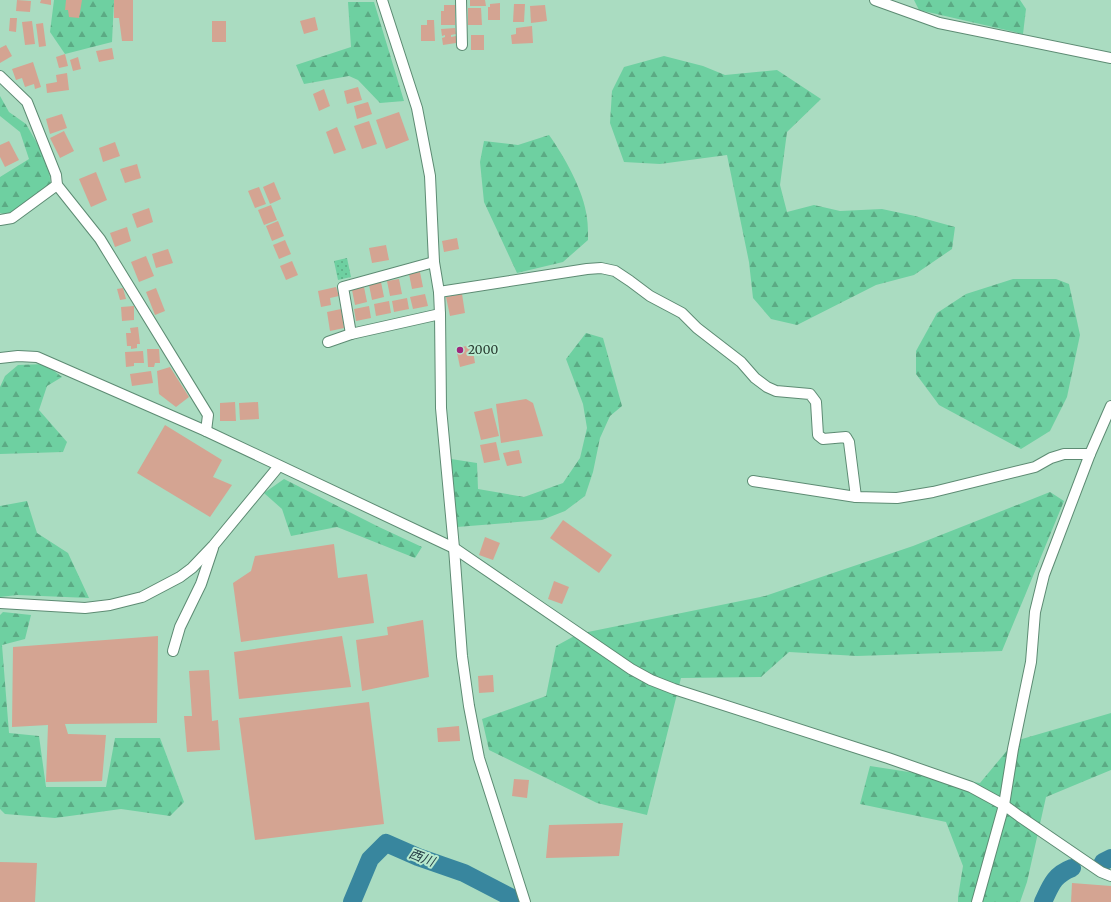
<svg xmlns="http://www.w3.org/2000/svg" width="1111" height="902" font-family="Merriweather,'Noto Sans JP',serif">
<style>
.forest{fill:url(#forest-firs)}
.park{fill:url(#park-dots)}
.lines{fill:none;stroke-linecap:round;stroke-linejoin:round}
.river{stroke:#38869e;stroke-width:18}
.building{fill:#d4a492}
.minor-casing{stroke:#5d8b73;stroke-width:12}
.minor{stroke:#fff;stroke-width:10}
.poi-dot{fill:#9e267e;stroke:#b7e9ce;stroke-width:1.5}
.labels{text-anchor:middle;stroke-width:4;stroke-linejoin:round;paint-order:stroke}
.poi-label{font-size:12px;fill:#2a3e33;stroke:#b7e9ce;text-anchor:start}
.water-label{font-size:13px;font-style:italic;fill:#253e46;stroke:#b7e9ce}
</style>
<defs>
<pattern id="forest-firs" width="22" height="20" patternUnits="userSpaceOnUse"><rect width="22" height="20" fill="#6ed0a1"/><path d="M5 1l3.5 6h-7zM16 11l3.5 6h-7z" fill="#5baa84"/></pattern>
<pattern id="park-dots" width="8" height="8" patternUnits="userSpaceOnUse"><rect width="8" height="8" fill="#6ed0a1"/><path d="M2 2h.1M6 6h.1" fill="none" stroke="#5baa84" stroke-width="1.8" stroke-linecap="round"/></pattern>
</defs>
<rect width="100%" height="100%" fill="#aadcc1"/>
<g class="forest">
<path d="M54 0H114L112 42 65 54 50 32Z"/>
<path d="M914 0H1020L1026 9 1023 34 919 10Z"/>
<path d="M348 2H374L404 101 380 103 358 80 349 76 304 84 296 65 351 47Z"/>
<path d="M664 56 703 66 725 75 777 70 821 99 787 132 780 185 787 212 814 205 840 211 882 209 915 216 955 227 952 249 914 275 876 285 797 325 771 319 753 298 749 262 727 155 660 164 624 162 610 123 612 91 624 67Z"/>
<path d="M0 96 9 112 26 124 38 145 49 170 51 186 8 215 0 213V177L29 159 20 132 0 116Z"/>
<path d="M549 135C564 156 584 191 587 218 588 225 588 232 588 240L563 262 517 273 484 202 480 162 484 141 518 145Z"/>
<path d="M1013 279H1056L1069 284 1080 335 1067 397 1050 431 1021 449 939 405 916 374V351L937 313 966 294Z"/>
<path d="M586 333 603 338 622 406 610 416 600 438 593 472 585 496 565 511 542 520 457 527 451 459 477 463 478 489 524 497 563 483 580 458 587 428 583 404 566 359Z"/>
<path d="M45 364 62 377 47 386 39 410 67 442 63 452 0 454V387L5 376 18 365Z"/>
<path d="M284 479 379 527 422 547 415 558 337 527 291 536 282 509 264 493Z"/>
<path d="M1050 492 1064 501 1002 651 857 656 789 652 761 677 681 678 647 815 597 803 489 750 482 719 546 696 556 646 578 634 765 596 913 546Z"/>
<path d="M27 501 37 533 68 553 89 598 17 595 0 597V506Z"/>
<path d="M3 612 31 615 25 639 2 645 9 733 39 736 46 787H106L115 738H160L184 802 170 816 121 809 55 818 5 814 0 809V615Z"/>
<path d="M1111 713V770L1046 797 1027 882 1020 902H958V897L963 866 946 822 860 804 870 766 980 783 1015 741Z"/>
</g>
<path class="park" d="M347 258 351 277 338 280 334 261Z"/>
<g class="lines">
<g class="river">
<path d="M1103 862 1111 858"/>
<path d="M352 902 370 859 386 843 418 857 464 873 520 902"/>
<path d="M1043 902C1051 885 1054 875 1072 868"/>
</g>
</g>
<g class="building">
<path d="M17 0 31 1 30 12 16 11Z"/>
<path d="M41 0H51V5L40 3Z"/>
<path d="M66 0H82L79 18 69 17 68 10H65Z"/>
<path d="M114 0H133V41H122L119 18H114Z"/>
<path d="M470 0H485L486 6H470Z"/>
<path d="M500 3V20H488V7H490V4Z"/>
<path d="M514 4H525L524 22H513Z"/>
<path d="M444 5H455V25H441V11H444Z"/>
<path d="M545 5 547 21 531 23 530 6Z"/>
<path d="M468 8H481L482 25H468Z"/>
<path d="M315 17 318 30 304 34 300 21Z"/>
<path d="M10 18H17L16 32 9 31Z"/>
<path d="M427 20H434L435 41H421V25H427Z"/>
<path d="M32 21 35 44 25 45 22 22Z"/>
<rect x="212" y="21" width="14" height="21"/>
<path d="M43 23 46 46 39 47 36 24Z"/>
<path d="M532 26 533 43 512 44 511 35 516 34V28Z"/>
<path d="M455 28 456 34 451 35V37L456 36V43L443 45 442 38 445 37V35L442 36 441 29Z"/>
<rect x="471" y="35" width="13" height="15"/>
<path d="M6 45 12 56 0 63V48Z"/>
<path d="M112 48 114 59 99 62 96 51Z"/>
<path d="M65 54 68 66 59 68 56 57Z"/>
<path d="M78 57 81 69 73 71 70 60Z"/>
<path d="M33 62 41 87 35 89 34 84 25 87 22 78 16 80 12 69Z"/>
<path d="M67 73 69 90 47 93 46 84 57 82 56 75Z"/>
<path d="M358 87 362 100 347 104 344 91Z"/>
<path d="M324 89 330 106 319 111 313 94Z"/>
<path d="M368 102 372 114 357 119 354 106Z"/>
<path d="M399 112 409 140 386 149 376 120Z"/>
<path d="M62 114 67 128 50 134 46 119Z"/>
<path d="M369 121 377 144 362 149 354 126Z"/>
<path d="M337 127 346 150 334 154 326 132Z"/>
<path d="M64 131 74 151 60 158 50 138Z"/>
<path d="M9 141 19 160 5 167 0 157V145Z"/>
<path d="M115 142 120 156 103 162 99 148Z"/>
<path d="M137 164 141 178 125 183 120 169Z"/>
<path d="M96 172 107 200 91 207 79 179Z"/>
<path d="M274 182 281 199 270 204 263 187Z"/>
<path d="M259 187 266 204 255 208 248 191Z"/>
<path d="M271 205 277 220 264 225 258 210Z"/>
<path d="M149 208 153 222 137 228 132 214Z"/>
<path d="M278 221 284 236 272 241 266 226Z"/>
<path d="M127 227 131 241 115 247 110 233Z"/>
<path d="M457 238 459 249 444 252 442 241Z"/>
<path d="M285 240 291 254 279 259 273 245Z"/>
<path d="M386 245 389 260 372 263 369 248Z"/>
<path d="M168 249 173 263 156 268 152 254Z"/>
<path d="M146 256 154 276 139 282 131 262Z"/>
<path d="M292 261 298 275 286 280 280 266Z"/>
<path d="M420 272 423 287 412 289 409 274Z"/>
<path d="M399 279 402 294 390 296 387 281Z"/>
<path d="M381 282 384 297 372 300 369 285Z"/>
<path d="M336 287 339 296 330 298 331 305 321 307 318 291Z"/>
<path d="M364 287 367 302 355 305 352 290Z"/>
<path d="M123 288 126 299 120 300 117 289Z"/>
<path d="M156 288 165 311 155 315 146 292Z"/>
<path d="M425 294 428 306 413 309 410 297Z"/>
<path d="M462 294 465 313 450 316 446 297Z"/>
<path d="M407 298 409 309 394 312 392 301Z"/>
<path d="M389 301 391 313 376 316 374 304Z"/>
<path d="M134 306V320L122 321 121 307Z"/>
<path d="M369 306 371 318 356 321 354 309Z"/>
<path d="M341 309 344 328 330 331 327 312Z"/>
<path d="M138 327 140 344H137V348L131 349V346H127L126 333H131L130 328Z"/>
<path d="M472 345 475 363 460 367 456 348Z"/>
<path d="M147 349H159L160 363H155L154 367H148Z"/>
<path d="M143 351 144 363H134V366L126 367 125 352Z"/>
<path d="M170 367 189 397 176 407 159 394 157 371Z"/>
<path d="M151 371 153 383 132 386 130 374Z"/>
<path d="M526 399 533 403 543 436 501 443 496 404Z"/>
<path d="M235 402 236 421H220V403Z"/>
<path d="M258 402 259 419 240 420 239 403Z"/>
<path d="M492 408 499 436 481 440 474 412Z"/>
<path d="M165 425 222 460 213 477 232 485 210 517 137 473Z"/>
<path d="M496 442 500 460 484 463 480 445Z"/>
<path d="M519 450 522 463 507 466 503 453Z"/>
<path d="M563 520 612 555 599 573 550 538Z"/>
<path d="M485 537 500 543 493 560 479 555Z"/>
<path d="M334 544 338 578 367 574 374 623 241 642 233 583 251 571 255 556Z"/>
<path d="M554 581 569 587 562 604 548 599Z"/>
<path d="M423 620 429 677 362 691 356 640 388 635 387 627Z"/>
<path d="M158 636 157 723 65 724 68 734 106 735 102 781 46 782 48 725 12 727 13 647Z"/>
<path d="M342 636 351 687 239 699 234 652Z"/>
<path d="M209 670 212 721 218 720 220 750 187 752 184 716H192L189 671Z"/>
<path d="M493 675 494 692 479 693 478 676Z"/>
<path d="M369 702 384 824 255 840 239 718Z"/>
<path d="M459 726 460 741 438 742 437 728Z"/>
<path d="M514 779 529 780 527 798 512 796Z"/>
<path d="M623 823 619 856 546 858 549 825Z"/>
<path d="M0 862 37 863 35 902H0Z"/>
<path d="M1072 883 1111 886V902H1071Z"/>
</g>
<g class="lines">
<defs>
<g id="minor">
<path d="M382 0 417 108 430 176 434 262 439 292 440 314 441 408 454 548 462 656 469 706 479 758 525 902"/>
<path d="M461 0 462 45"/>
<path d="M875 0 939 23 1111 58"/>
<path d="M0 76 27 102 56 175 57 185 100 239 208 415 206 431"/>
<path d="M0 220 12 218 57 185"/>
<path d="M439 292 587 269 601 268 615 271 630 281 650 296 682 313 697 328 741 362 755 378 767 387 776 391 810 394 816 402 818 435 823 439 846 437 849 442 856 497"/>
<path d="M351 334 343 287 434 262"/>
<path d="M328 342 351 334 440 314"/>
<path d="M0 358 18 356 37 357 206 431 454 548 631 669 651 680 674 689 888 758 971 787 1004 805 1019 816 1101 872 1111 876"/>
<path d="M753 481 856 497 897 498 933 492 1035 467 1051 458 1064 454H1090"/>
<path d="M0 603 85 608 110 605 142 597 180 577 192 568 213 546 279 466"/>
<path d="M173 651 180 627 201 584 213 548"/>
<path d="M977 902 1004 805 1013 749 1031 662 1035 612 1044 575 1090 454 1111 406"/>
</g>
</defs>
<use href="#minor" class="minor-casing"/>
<use href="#minor" class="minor"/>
</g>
<circle class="poi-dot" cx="460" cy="350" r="4"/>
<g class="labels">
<g class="poi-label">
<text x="468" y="354">2000</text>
</g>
<g class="water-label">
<text transform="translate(422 857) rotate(21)" y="5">西川</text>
</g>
</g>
</svg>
